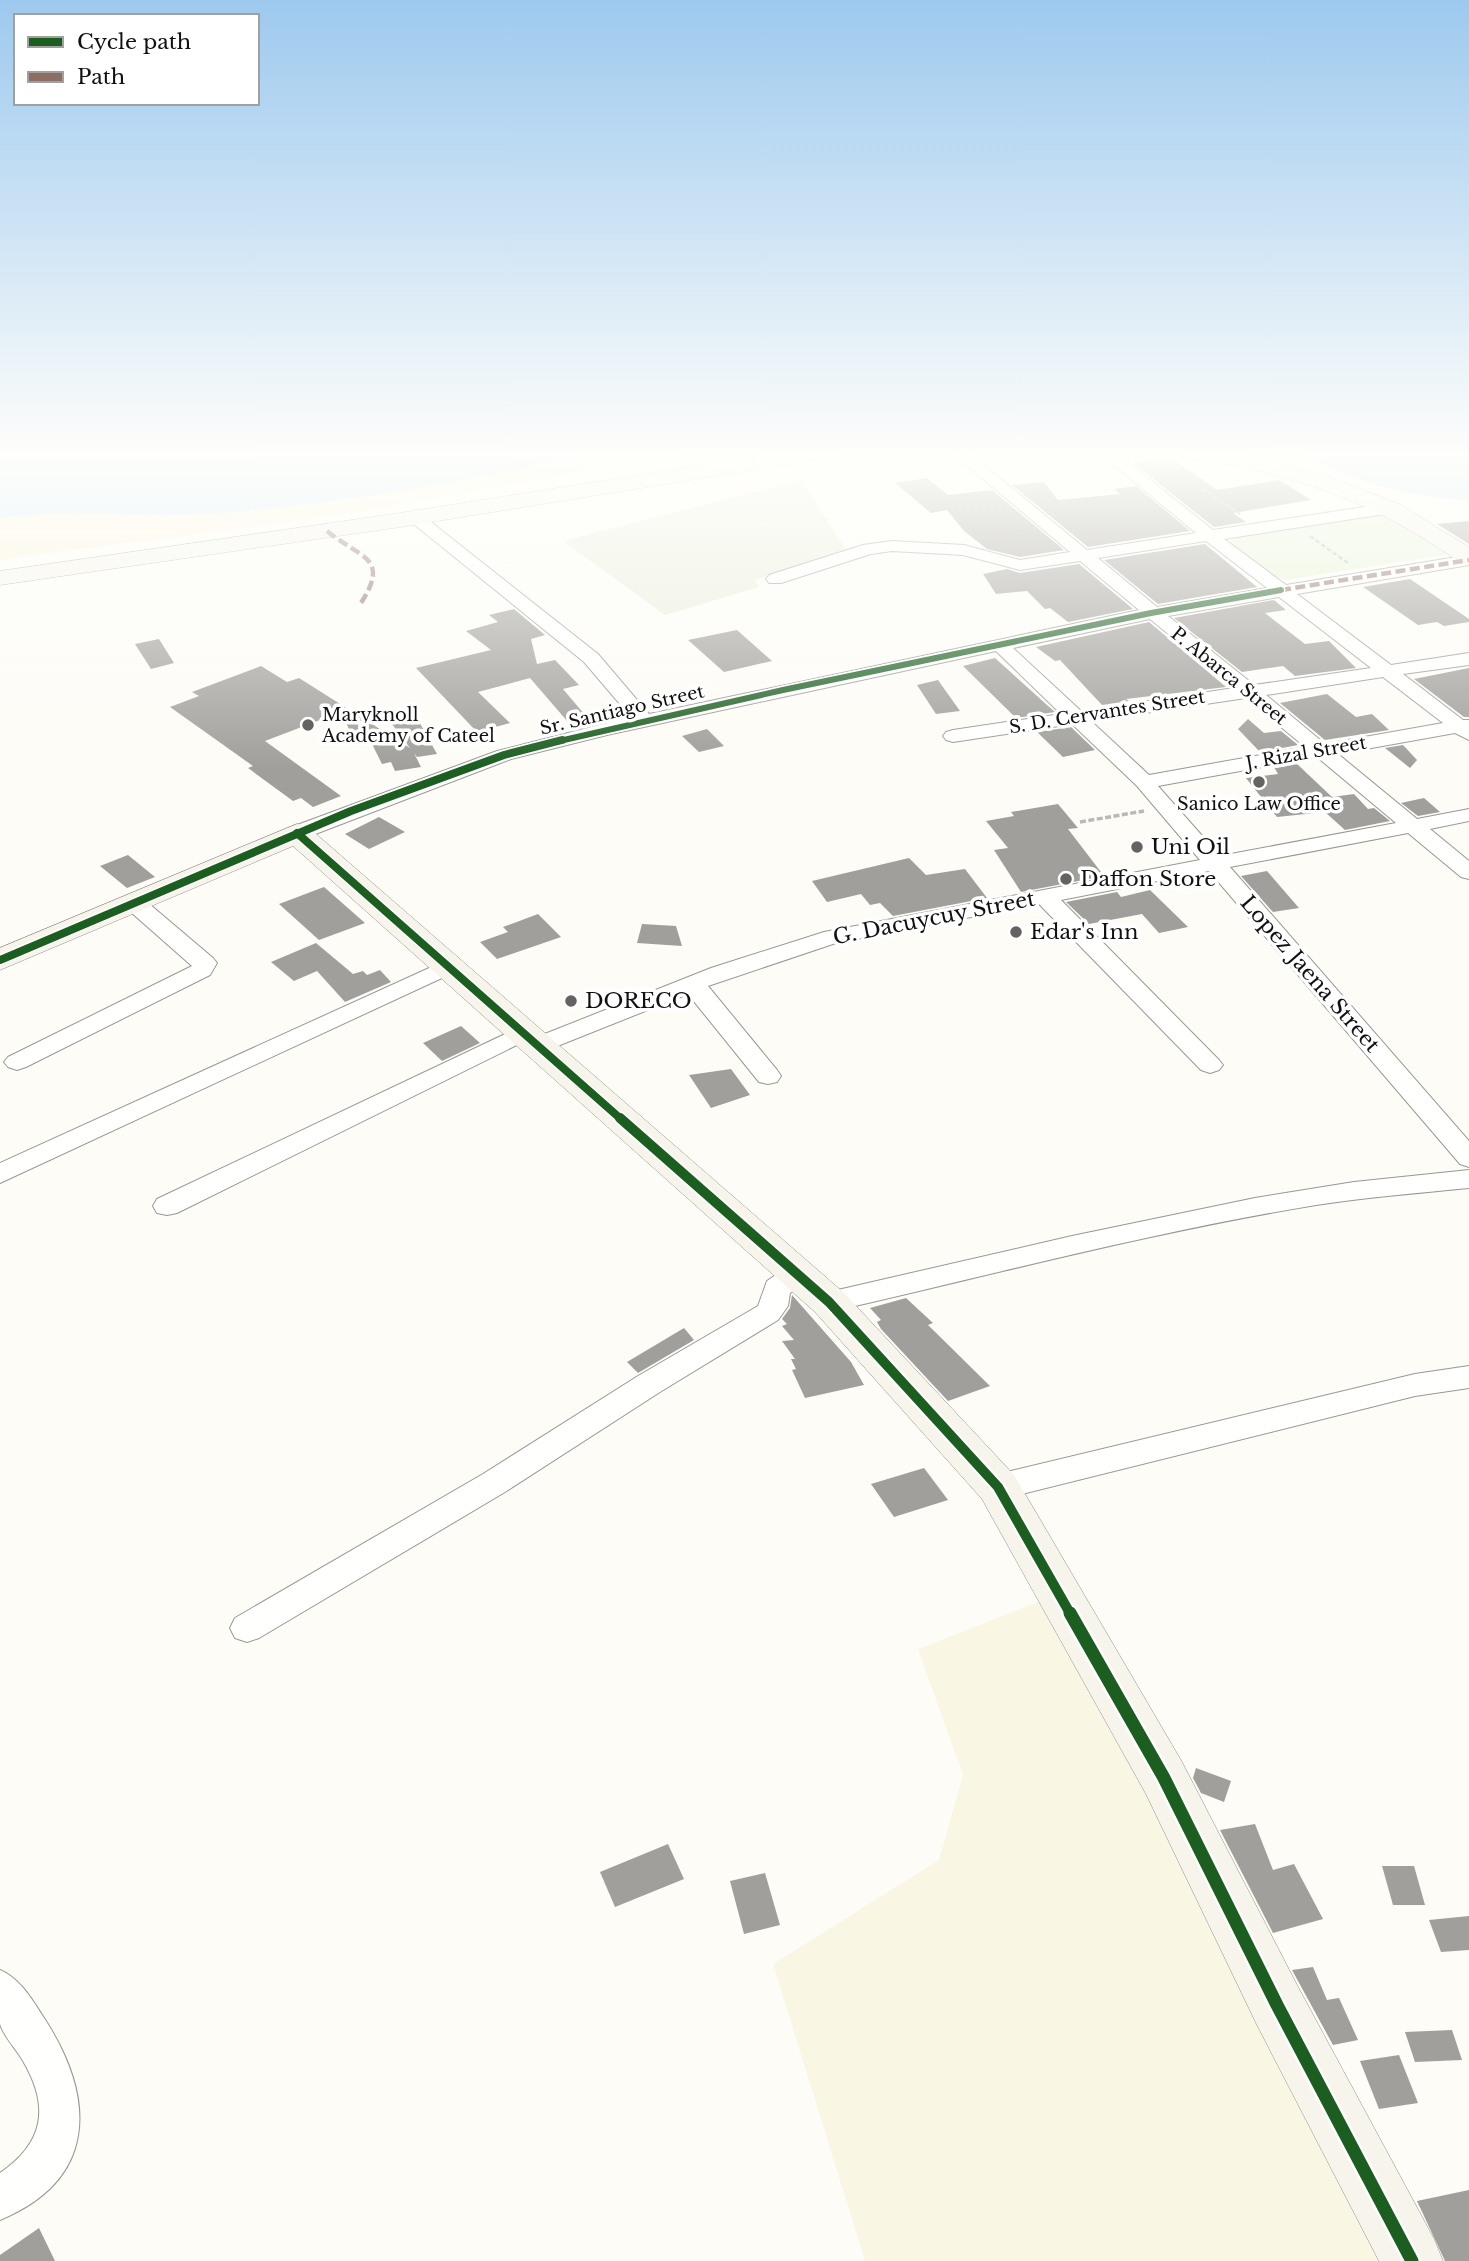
<svg xmlns="http://www.w3.org/2000/svg" width="1469" height="2261" font-family="'Libre Baskerville',serif">
<style>
.farmland{fill:#f9f7e4}
.green{fill:#e7f3d7}
.sand{fill:#fcf4d9}
.cemetery{fill:#e9eedb}
.water{fill:#cde8f7}
.building{fill:#a19f9c}
.lines{fill:none;stroke-linecap:round;stroke-linejoin:round}
.street-casing{stroke:#979795;stroke-width:2}
.secondary-casing{stroke:#8e8d8b;stroke-width:1}
.path-far1{stroke:#b9b9b8;stroke-width:2.5;stroke-dasharray:4.5 2.5;stroke-linecap:butt}
.path{stroke:#b9b9b8;stroke-width:3.5;stroke-dasharray:6 2.5;stroke-linecap:butt}
.street{fill:#fffffe;fill-rule:evenodd}
.secondary{fill:#f6f4eb;fill-rule:evenodd}
.quiet{stroke:#8d6e63;stroke-width:4.5;stroke-dasharray:10 4.5;stroke-linecap:butt}
.cycleway-far3-casing{stroke:#fff;stroke-width:9}
.cycleway-far2-casing{stroke:#fff;stroke-width:11}
.cycleway-far1-casing{stroke:#fff;stroke-width:14}
.cycleway-casing{stroke:#fff;stroke-width:18}
.cycleway-far3{stroke:#1b5e20;stroke-width:6}
.cycleway-far2{stroke:#1b5e20;stroke-width:8}
.cycleway-far1{stroke:#1b5e20;stroke-width:10}
.cycleway{stroke:#1b5e20;stroke-width:13}
.poi-dot{fill:#646362;stroke:#fff;stroke-width:2.5}
.labels{text-anchor:middle;stroke-width:7;stroke-linejoin:round;paint-order:stroke}
.far-street-label{font-size:18px;fill:#111;stroke:#fff}
.far-poi-label{font-size:18px;fill:#111;stroke:#fff;text-anchor:start}
.poi-label{font-size:21px;fill:#111;stroke:#fff;text-anchor:start}
.street-label{font-size:21px;fill:#111;stroke:#fff}
</style>
<rect width="100%" height="100%" fill="#fdfcf7"/>
<path class="farmland" d="M1067 1591 1396 2261H865L773 1964 939 1860 963 1775 918 1649Z"/>
<path class="green" d="M1371 515H1385L1449 554 1286 580 1274 576 1230 542 1236 537Z"/>
<path class="sand" d="M52 452H691L341 515 0 560V463Z"/>
<path class="cemetery" d="M801 480 848 553 754 580 759 587 665 615 563 541Z"/>
<g class="water">
<path d="M0 452H588C464 484 335 504 207 514 138 518 68 509 0 518Z"/>
<path d="M1299 452H1469V500C1408 497 1353 482 1299 452Z"/>
</g>
<g class="building">
<path d="M1170 457 1217 490 1279 480 1311 500 1233 513 1246 522 1214 527 1133 463Z"/>
<path d="M927 478 948 495 992 490 1064 550 1020 557 987 549 964 531 947 510 931 513 895 483Z"/>
<path d="M1044 482 1058 500 1120 494 1114 489 1136 486 1190 531 1088 547 1012 485Z"/>
<path d="M1469 521V544L1437 524Z"/>
<path d="M1205 544 1257 587 1158 604 1104 560Z"/>
<path d="M1079 564 1133 609 1068 622 1050 608 1045 609 1027 591 996 594 983 574 1007 569 1020 573Z"/>
<path d="M1410 579 1469 619V622L1444 626 1437 622 1418 625 1363 587Z"/>
<path d="M1274 600 1286 610 1265 613 1305 644 1329 641 1356 668 1295 676 1283 666 1242 672 1174 618Z"/>
<path d="M514 609 545 635 531 639 537 664 555 660 579 685 563 689 591 722 587 726 574 729 530 678 478 692 510 723 477 732 416 668 491 650 466 631 498 622 489 615Z"/>
<path d="M1149 622 1226 687 1126 699 1129 701 1102 705 1060 660 1055 661 1036 647Z"/>
<path d="M737 630 772 661 724 672 688 640Z"/>
<path d="M159 639 174 663 151 669 135 644Z"/>
<path d="M995 658 1047 705 1055 712 1016 718 963 666Z"/>
<path d="M261 666 287 682 299 678 410 748 389 720 416 716 437 754 417 757 414 753 421 767 395 771 391 762 382 764 370 740 355 742 341 712 265 741 341 796 313 807 301 798 293 801 248 768 253 766 170 707 199 696 192 692Z"/>
<path d="M1469 668V717H1464L1414 679Z"/>
<path d="M938 680 960 711 936 714 917 685Z"/>
<path d="M1327 694 1356 717 1372 714 1389 730 1325 740 1280 703Z"/>
<path d="M1248 719 1264 733 1281 731 1298 745 1260 752 1238 729Z"/>
<path d="M1071 727 1095 750 1063 757 1037 732Z"/>
<path d="M707 729 724 746 699 752 682 736Z"/>
<path d="M1403 745 1417 760 1410 768 1385 748Z"/>
<path d="M1296 763 1332 797 1354 794 1368 809 1374 808 1390 821 1345 830 1325 812 1277 817 1246 778 1278 774 1274 767Z"/>
<path d="M1424 798 1440 812 1418 816 1401 803Z"/>
<path d="M1058 804 1078 828 1068 829 1104 876 1021 892 994 850 1008 848 986 821 1014 816 1011 812Z"/>
<path d="M379 817 405 832 369 849 345 834Z"/>
<path d="M128 855 155 877 127 888 100 866Z"/>
<path d="M909 858 926 875 965 869 987 898 893 916 880 903 870 905 861 894 827 902 812 881Z"/>
<path d="M1267 871 1299 908 1273 912 1241 876Z"/>
<path d="M324 887 365 923 319 940 279 904Z"/>
<path d="M1150 890 1188 927 1159 933 1142 914 1089 924 1066 902 1117 892 1121 897Z"/>
<path d="M538 914 561 937 497 959 480 942 508 932 503 927Z"/>
<path d="M642 924 676 926 682 946 637 943Z"/>
<path d="M316 943 353 974 363 971 367 975 380 970 391 982 345 1002 317 971 294 981 271 962Z"/>
<path d="M461 1026 480 1043 442 1061 423 1043Z"/>
<path d="M731 1069 750 1095 711 1108 689 1075Z"/>
<path d="M792 1295 851 1362 864 1385 805 1398 792 1370 796 1369 791 1359H795L782 1341 794 1340 782 1326 787 1324 782 1319 790 1308Z"/>
<path d="M906 1298 933 1323 928 1325 990 1386 948 1401 881 1329 877 1322 881 1320 870 1308Z"/>
<path d="M684 1328 694 1340 638 1373 627 1362Z"/>
<path d="M924 1468 948 1500 894 1517 871 1484Z"/>
<path d="M1196 1768 1231 1781 1224 1802 1201 1793 1193 1778Z"/>
<path d="M1255 1824 1273 1870 1294 1864 1323 1919 1273 1933 1220 1830Z"/>
<path d="M668 1844 684 1879 615 1907 600 1872Z"/>
<path d="M1382 1866H1414L1425 1905H1393Z"/>
<path d="M765 1873 780 1925 744 1934 730 1881Z"/>
<path d="M1469 1916V1950L1441 1952 1429 1920Z"/>
<path d="M1313 1967 1327 2000 1339 1998 1358 2040 1333 2045 1292 1970Z"/>
<path d="M1452 2030 1462 2060 1415 2062 1405 2032Z"/>
<path d="M1399 2055 1418 2103 1379 2109 1360 2061Z"/>
<path d="M1469 2190V2261H1445L1417 2201Z"/>
<path d="M39 2228 55 2261H0V2255Z"/>
</g>
<g class="lines">
<defs>
<g id="street">
<path d="M951 452H968L1087 550 1196 533 1114 465 1111 462 1119 457 1124 459 1213 530 1391 503 1397 505 1399 508 1391 513 1224 539 1286 585 1469 555V565L1297 594 1391 665 1469 653V665L1403 674 1463 720H1469V740L1455 733 1338 754 1417 819 1469 809V821L1430 829 1469 861V879L1461 877 1408 833 1230 867 1469 1141V1167L1460 1164 1209 871 1061 900 1219 1060 1223 1065 1219 1070 1210 1073 1201 1070 1039 904 836 943 708 986 777 1070 781 1076 777 1082 768 1084 759 1082 688 994 545 1051 536 1054 527 1051 524 1046 527 1041 711 968 824 932 1200 860 1137 786 1072 724 953 742 946 740 943 736 946 732 953 730 1061 714 996 651 607 735 511 759 305 838H289L286 833 289 828 497 751 631 717 584 662 410 521 408 518 410 515H422L598 654 649 714 1139 610 1080 561 1020 570 963 555 892 551 871 554 781 583H769L766 579 769 575 863 545 892 541 964 545 1020 560 1070 552ZM1206 541 1267 588 1157 607 1098 558ZM1279 597 1371 668 1254 685 1168 616ZM1150 619 1234 688 1081 711 1013 648ZM1383 677 1443 723 1325 744 1266 695ZM1246 698 1305 747 1149 775 1091 721ZM1317 757 1396 823 1220 856 1158 786Z"/>
<path d="M133 895 141 897 213 958 217 963 210 975 26 1067 17 1070 8 1067 4 1062 8 1057 192 966 125 907 122 902 125 897Z"/>
<path d="M449 959 457 961 461 966 457 971 0 1183V1163Z"/>
<path d="M522 1026 531 1028 534 1033 531 1038 177 1213 167 1215 157 1213 153 1206 157 1199Z"/>
<path d="M1469 1170V1188C1418 1193 1367 1197 1316 1205 1152 1232 991 1275 829 1312L819 1309 814 1302 819 1295 829 1292 1072 1236 1255 1198 1354 1182Z"/>
<path d="M797 1264 807 1267 811 1274 807 1281 790 1293 788 1306 778 1320 660 1392 505 1492 259 1638 247 1642 235 1638 230 1628 235 1618 483 1474 638 1376 758 1306 767 1281 787 1267Z"/>
<path d="M1469 1366V1388L1415 1396 998 1500 987 1496 982 1487 987 1478 998 1474 1415 1374Z"/>
<path d="M0 1970C21 1979 33 2001 46 2021 96 2100 97 2180 0 2220V2173C44 2143 50 2107 23 2061 17 2050 4 2037 0 2024 0 2012 0 1984 0 1970Z"/>
</g>
<g id="secondary">
<path d="M785 452H838L835 457 827 458 400 527 0 585V571L400 513Z"/>
<path d="M1183 452H1232L1329 477 1399 504 1469 547V565L1461 563C1396 518 1342 492 1266 473 1240 466 1213 463 1186 457Z"/>
<path d="M297 824 308 827 843 1292 1014 1475 1182 1762 1297 1985 1434 2239 1443 2261H1379L1257 2025 1146 1794 982 1499 815 1312 293 846 0 970V948Z"/>
</g>
</defs>
<use href="#street" class="street-casing"/>
<use href="#secondary" class="secondary-casing"/>
<g class="path-far1">
<path d="M1202 489 1240 514"/>
<path d="M1310 536 1348 563"/>
</g>
<path class="path" d="M1080 822 1144 811"/>
<use href="#street" class="street"/>
<use href="#secondary" class="secondary"/>
<g class="quiet">
<path d="M327 531C361 559 392 557 359 606"/>
<path d="M1281 590 1469 560"/>
</g>
<defs>
<path id="cycleway-far3" d="M555 742 783 690 1151 613 1281 590"/>
<g id="cycleway-far2">
<path d="M297 833 622 1120"/>
<path d="M0 960 351 811 504 755 562 740"/>
</g>
<path id="cycleway-far1" d="M620 1118 829 1302 998 1487 1071 1615"/>
<path id="cycleway" d="M1070 1613 1164 1778 1277 2005 1412 2261"/>
</defs>
<use href="#cycleway-far3" class="cycleway-far3-casing"/>
<use href="#cycleway-far2" class="cycleway-far2-casing"/>
<use href="#cycleway-far1" class="cycleway-far1-casing"/>
<use href="#cycleway" class="cycleway-casing"/>
<use href="#cycleway-far3" class="cycleway-far3"/>
<use href="#cycleway-far2" class="cycleway-far2"/>
<use href="#cycleway-far1" class="cycleway-far1"/>
<use href="#cycleway" class="cycleway"/>
</g>
<linearGradient id="sky" x2="0" y2="1"><stop stop-color="#9dc9ee"/><stop offset="0.59" stop-color="#fefefb"/><stop offset="1" stop-color="#fefefb" stop-opacity="0"/></linearGradient>
<rect width="1469" height="769" fill="url(#sky)"/>
<g class="poi-dot">
<circle cx="308" cy="725" r="7"/>
<circle cx="1259" cy="782" r="7"/>
<circle cx="1137" cy="847" r="7"/>
<circle cx="1066" cy="879" r="7"/>
<circle cx="1016" cy="932" r="7"/>
<circle cx="571" cy="1001" r="7"/>
</g>
<g class="labels">
<g class="far-street-label">
<text transform="translate(1229 676) rotate(39)" y="6">P. Abarca Street</text>
<text transform="translate(622 710) rotate(-13)" y="6">Sr. Santiago Street</text>
<text transform="translate(1107 712) rotate(-9)" y="6">S. D. Cervantes Street</text>
<text transform="translate(1306 753) rotate(-10)" y="6">J. Rizal Street</text>
</g>
<g class="far-poi-label">
<text x="322" y="721">Maryknoll<tspan x="322" dy="21">Academy of Cateel</tspan></text>
<text x="1259" y="810" text-anchor="middle">Sanico Law Office</text>
</g>
<g class="poi-label">
<text x="1151" y="854">Uni Oil</text>
<text x="1080" y="886">Daffon Store</text>
<text x="1030" y="939">Edar's Inn</text>
<text x="585" y="1008">DORECO</text>
</g>
<g class="street-label">
<text transform="translate(934 918) rotate(-11)" y="7">G. Dacuycuy Street</text>
<text transform="translate(1310 974) rotate(49)" y="7">Lopez Jaena Street</text>
</g>
</g>
<rect x="14" y="14" width="245" height="91" fill="#ffffff" stroke="#a0a0a0" stroke-width="2"/>
<rect x="28" y="37" width="35" height="10" fill="#1b5e20" stroke="#a0a0a0" stroke-width="2"/>
<text x="77" y="49" font-size="21" fill="#111111">Cycle path</text>
<rect x="28" y="72" width="35" height="10" fill="#8d6e63" stroke="#a0a0a0" stroke-width="2"/>
<text x="77" y="84" font-size="21" fill="#111111">Path</text>
</svg>
